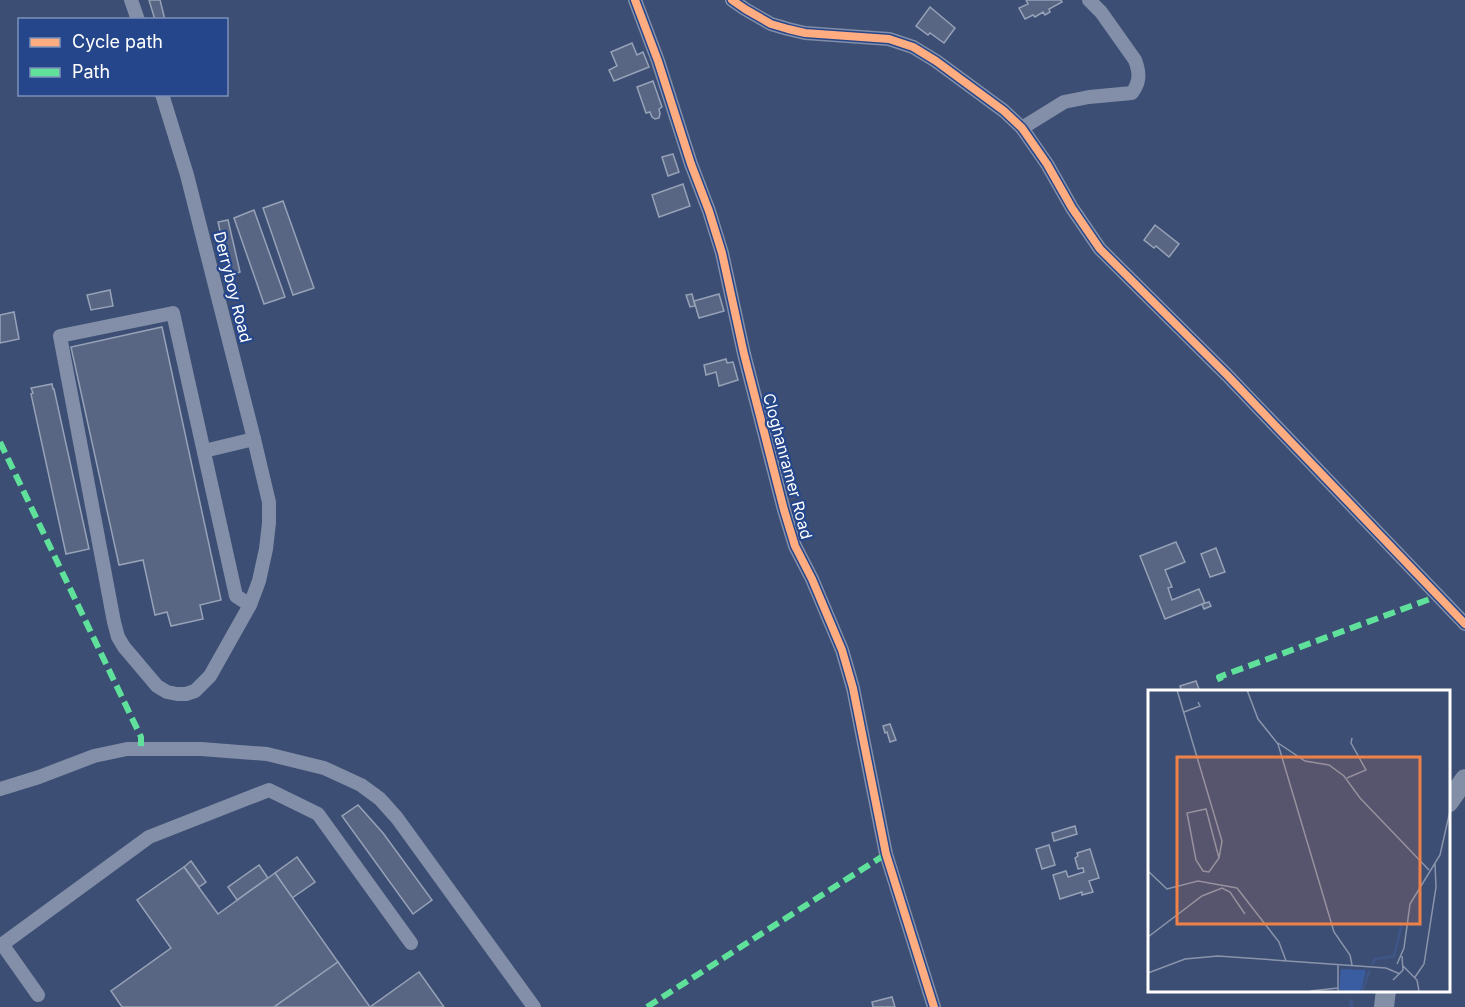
<svg xmlns="http://www.w3.org/2000/svg" width="1465" height="1007" font-family="Inter,sans-serif">
<style>
.lines{fill:none;stroke-linecap:round;stroke-linejoin:round}
.stream{stroke:#3e5586;stroke-width:4}
.building{fill:#586684;stroke:#97a2b7;stroke-width:1.5}
.minor{stroke:#838fa8;stroke-width:14}
.highway{stroke:#838fa7;stroke-width:20}
.quiet{stroke:#60e19b;stroke-width:6;stroke-dasharray:12 6;stroke-linecap:butt}
.cycleway-casing{stroke:#25468b;stroke-width:11}
.cycleway{stroke:#ffac80;stroke-width:8}
.labels{text-anchor:middle;stroke-width:4.5;stroke-linejoin:round;paint-order:stroke}
.street-label{font-size:16px;fill:#fff;stroke:#25468b}
.inset-river{fill:none;stroke:#3e5586;stroke-width:3}
.inset-road{fill:none;stroke:#8a95ac;stroke-width:1.5}
.view{fill:#ee8249;fill-opacity:0.15;stroke:#ee8249;stroke-width:3}
.inset-edge{fill:none;stroke:#fff;stroke-width:3}
</style>
<rect width="100%" height="100%" fill="#3c4e74"/>
<g class="lines">
<path class="stream" d="M1351 1007V1001"/>
</g>
<g class="building">
<path d="M149 0H160L165 20H155Z"/>
<path d="M1026 0H1061L1062 2 1049 9 1050 12 1045 15 1043 12 1035 17 1033 15 1025 19 1019 8 1028 4Z"/>
<path d="M930 7 955 28 944 43 930 33 928 35 916 26Z"/>
<path d="M632 43 637 55 643 52 649 67 614 81 609 70 617 66 611 52Z"/>
<path d="M653 81 662 107 659 109 660 114 659 118 655 119 652 117 650 112 646 113 637 87Z"/>
<path d="M673 154 679 172 668 176 662 157Z"/>
<path d="M683 184 690 206 659 217 652 195Z"/>
<path d="M283 201 314 288 293 295 263 208Z"/>
<path d="M254 210 285 297 264 304 234 218Z"/>
<path d="M228 220 240 272 230 275 218 222Z"/>
<path d="M1155 225 1179 244 1169 257 1156 246 1154 248 1144 240Z"/>
<path d="M110 290 113 306 91 310 87 295Z"/>
<path d="M692 294 695 306 690 307 686 295Z"/>
<path d="M719 294 724 311 699 318 694 301Z"/>
<path d="M14 312 19 339 0 343V315Z"/>
<path d="M162 327 221 600 200 605 203 619 171 626 167 612 155 615 143 560 119 565 71 347Z"/>
<path d="M726 359 727 363 733 362 738 380 719 386 716 372 706 375 704 365Z"/>
<path d="M52 384 53 389H54L89 549 66 554 31 394 33 393 31 388Z"/>
<path d="M1176 542 1185 562 1165 570 1172 587 1168 588 1172 600 1199 589 1205 603 1165 619 1140 556Z"/>
<path d="M1216 548 1225 572 1210 577 1201 554Z"/>
<path d="M1209 602 1211 606 1204 609 1202 604Z"/>
<path d="M1196 681 1200 692H1182L1180 686Z"/>
<path d="M890 724 896 740 890 742 887 732 885 733 883 726Z"/>
<path d="M358 805 383 833 432 900 413 914 342 816Z"/>
<path d="M1075 826 1077 834 1054 841 1052 833Z"/>
<path d="M1049 845 1055 865 1042 869 1036 849Z"/>
<path d="M1090 849 1099 878 1089 881 1093 892 1082 895V892L1060 899 1053 875 1066 871 1068 877 1084 872 1083 868 1078 869 1075 858 1078 856 1077 853Z"/>
<path d="M297 857 315 882 292 898 275 873Z"/>
<path d="M191 861 206 882 199 887 184 867Z"/>
<path d="M259 865 268 878 237 900 228 887Z"/>
<path d="M184 867 218 914 275 873 338 962 274 1007H122L111 991 171 948 137 900Z"/>
<path d="M338 962 370 1007H274Z"/>
<path d="M419 972 444 1007H370Z"/>
<path d="M892 997 895 1007H873L872 1002Z"/>
</g>
<g class="lines">
<g class="minor">
<path d="M131 0 138 20"/>
<path d="M635 0 658 61 691 164 709 211 722 253 744 354 784 510 795 546 812 579 842 650 853 688 886 854 934 1007"/>
<path d="M732 0 745 9 771 24 788 29 805 33 889 39 913 47 936 61 1004 111 1022 128 1047 164 1072 208 1100 249 1227 375 1465 624"/>
<path d="M162 94 187 175 254 439 269 502V523L266 549 259 581 250 605 210 676 195 691 186 694H177L167 692 157 686 124 647 118 637 114 622 60 336 173 313 236 596 250 605"/>
<path d="M1022 128 1064 102 1089 97 1132 93C1140 82 1140 73 1135 60L1101 12 1089 0"/>
<path d="M204 451 254 439"/>
<path d="M0 789 39 777 94 756 127 749H201L267 754 324 768 361 785 380 799 397 818 534 1007"/>
<path d="M2 944 38 995"/>
<path d="M0 946 149 837 269 790 318 814 411 943"/>
</g>
<g class="highway">
<path d="M1448 803 1465 779"/>
<path d="M1384 1007 1386 990"/>
</g>
<g class="quiet">
<path d="M0 442 141 737V749"/>
<path d="M1221 681 1219 677 1438 596"/>
<path d="M647 1007 886 854"/>
</g>
<defs>
<g id="cycleway">
<path d="M635 0 658 61 691 164 709 211 722 253 744 354 784 510 795 546 812 579 842 650 853 688 886 854 934 1007"/>
<path d="M732 0 745 9 771 24 788 29 805 33 889 39 913 47 936 61 1004 111 1022 128 1047 164 1072 208 1100 249 1227 375 1465 624"/>
</g>
</defs>
<use href="#cycleway" class="cycleway-casing"/>
<use href="#cycleway" class="cycleway"/>
</g>
<g class="labels">
<g class="street-label">
<text transform="translate(233 287) rotate(76)" y="6">Derryboy Road</text>
<text transform="translate(788 466) rotate(75)" y="6">Cloghanramer Road</text>
</g>
</g>
<g transform="translate(1148 690)">
<rect width="302" height="302" fill="#3c4e74"/>
<path d="M193 279 218 280 213 301H191Z" fill="#3a5ca1"/>
<path class="inset-river" d="M224 274 227 269 246 266 254 233M214 301 222 280"/>
<path class="inset-road" d="M29 0 74 151 71 168 61 182 55 181 48 170 39 123 58 119 71 168M99 0 110 29 130 54 186 242 202 265 204 275M36 22 52 16 50 12M130 53 157 71 181 75 196 86 212 108 281 180M199 88 218 80 203 53 204 48M0 181 19 199 50 191 89 198 131 252 138 271M0 247 54 206 74 198 82 202 97 224M249 274 256 258 262 214 292 165 302 121M255 276 269 290 271 301M0 283 37 269 70 266 238 278 252 284M267 287 276 274 288 197 287 174M245 290 255 280 254 266M162 301 190 298M190 301V274"/>
<path class="view" d="M29 67H272V234H29Z"/>
<rect width="302" height="302" class="inset-edge"/>
</g>
<rect x="18" y="18" width="210" height="78" fill="#25468b" stroke="#7c90b9" stroke-width="1.5"/>
<rect x="30" y="38" width="30" height="9" fill="#ffac80" stroke="#7c90b9" stroke-width="1.5"/>
<text x="72" y="48" font-size="18" fill="#ffffff">Cycle path</text>
<rect x="30" y="68" width="30" height="9" fill="#60e19b" stroke="#7c90b9" stroke-width="1.5"/>
<text x="72" y="78" font-size="18" fill="#ffffff">Path</text>
</svg>
